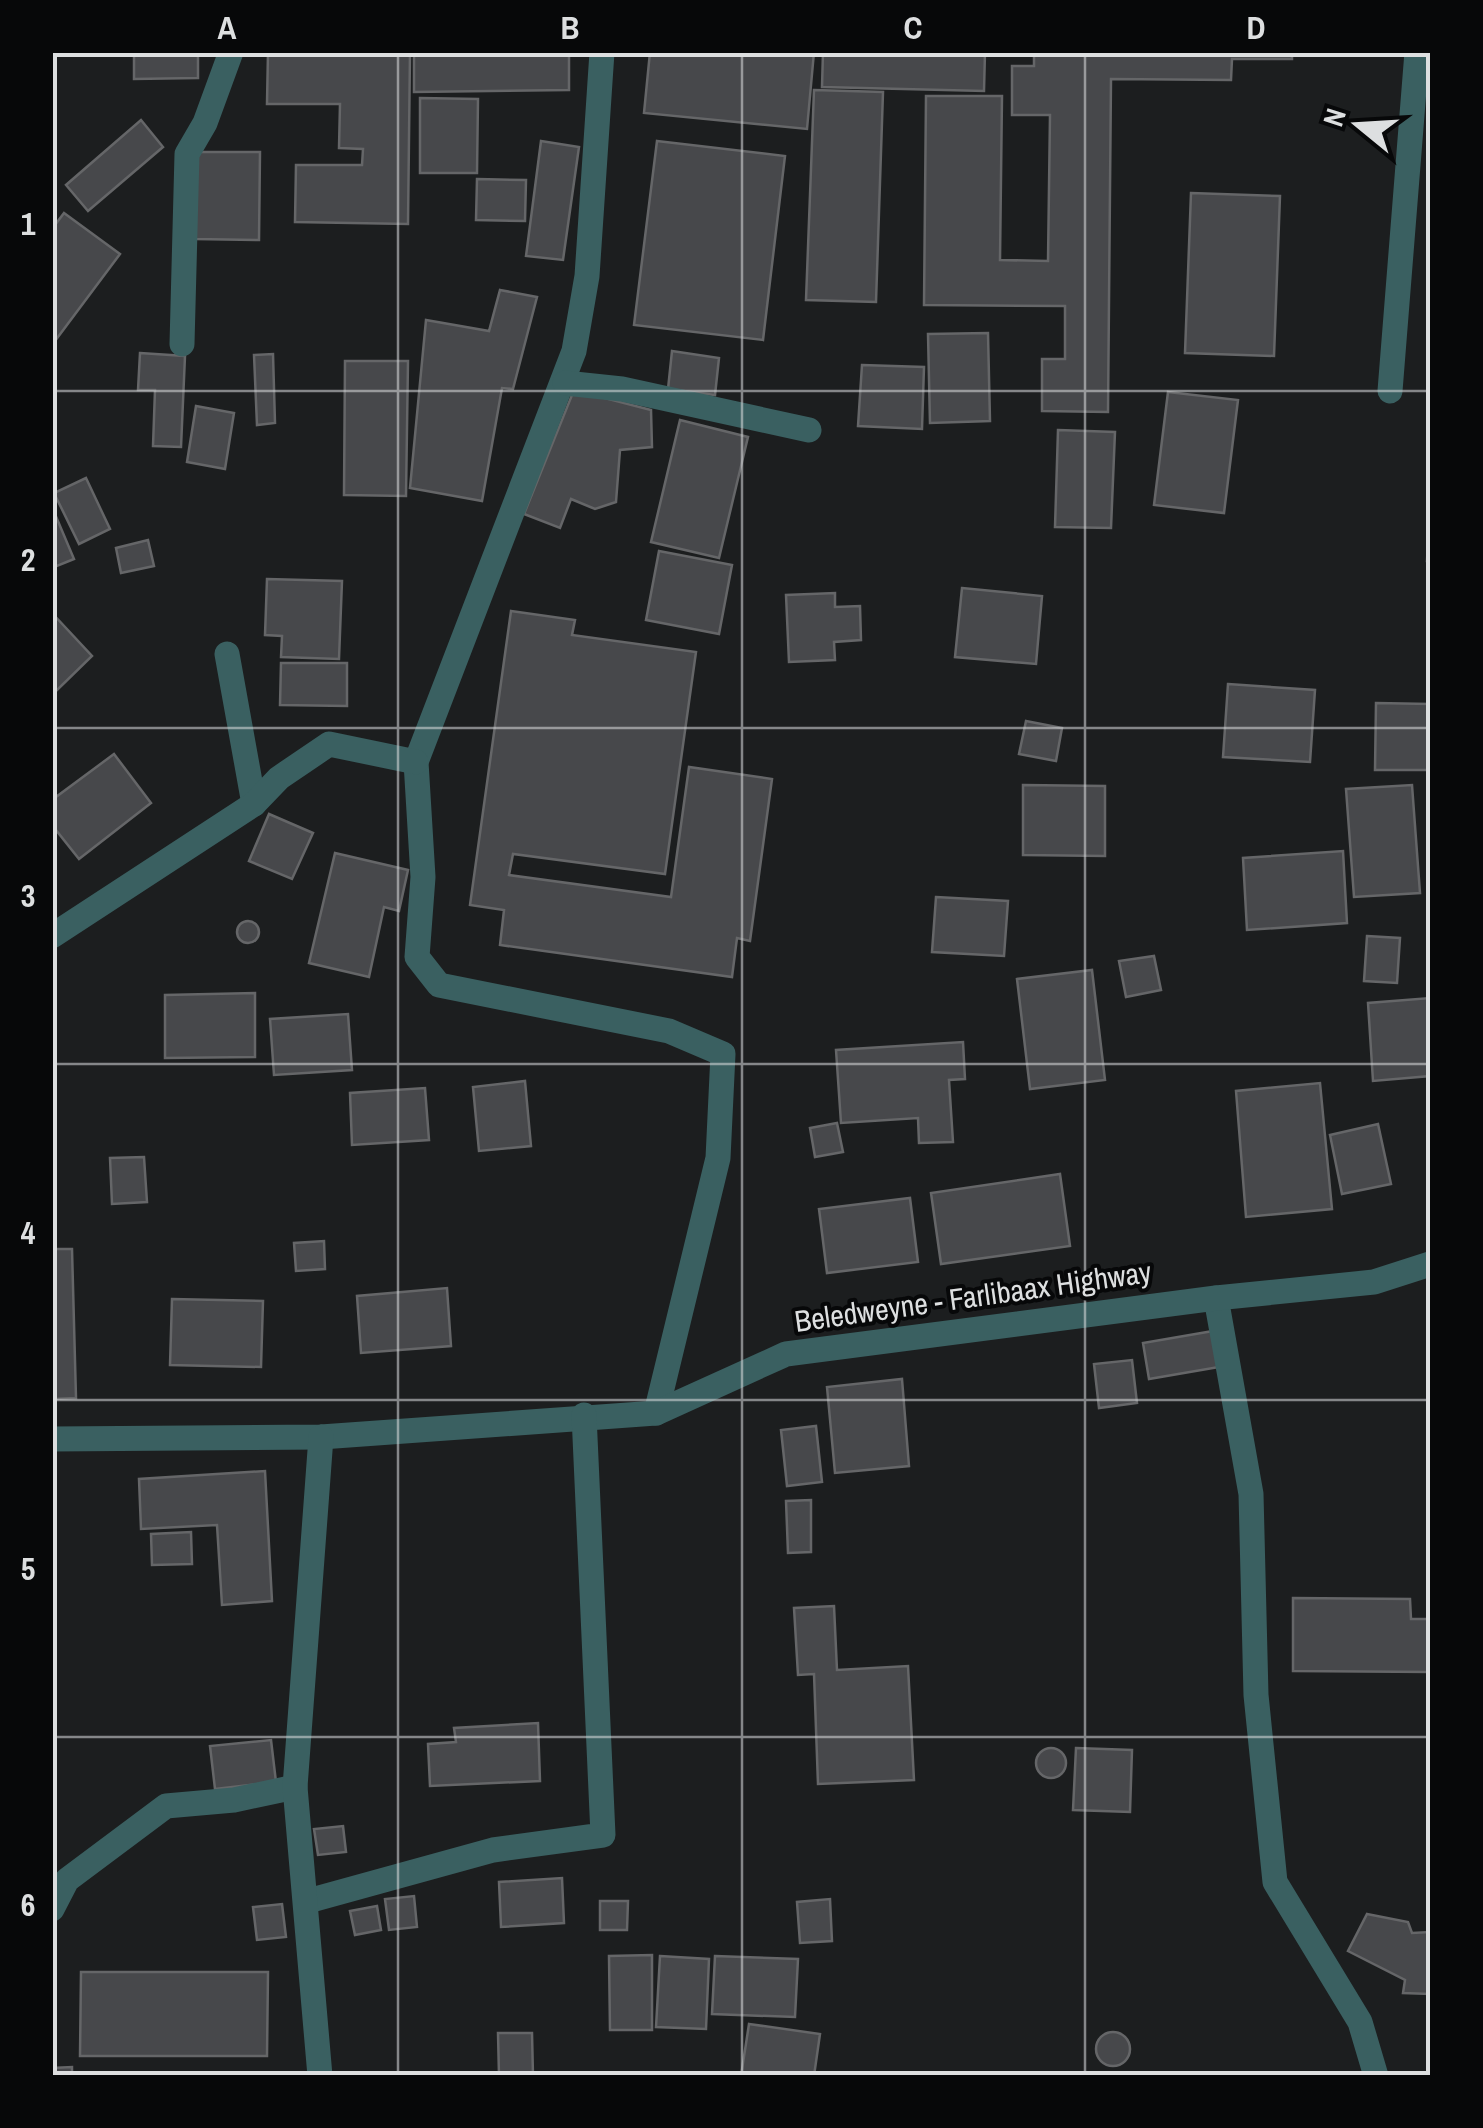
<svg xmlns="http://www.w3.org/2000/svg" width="1483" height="2128" font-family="'Archivo Narrow',sans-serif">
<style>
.building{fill:#47484b;stroke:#656668;stroke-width:2.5}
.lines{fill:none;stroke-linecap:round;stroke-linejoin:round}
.street{stroke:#3a6061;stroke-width:25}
.grid{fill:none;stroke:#dddfe0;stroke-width:2.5;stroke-opacity:0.55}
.labels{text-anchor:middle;stroke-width:8;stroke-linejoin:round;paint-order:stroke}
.street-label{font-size:30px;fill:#dddfe0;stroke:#070809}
.neatline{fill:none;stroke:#dddfe0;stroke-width:4}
.grid-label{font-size:32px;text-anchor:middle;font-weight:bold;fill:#dddfe0}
</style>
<rect width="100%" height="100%" fill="#1c1e1f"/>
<g class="building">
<path d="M134 52H198V78L134 79Z"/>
<path d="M268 52H410L408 224 295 222 296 165H362L363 149 339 148 340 104H267Z"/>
<path d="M414 52H569V90L414 92Z"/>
<path d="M650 52H814L807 129 644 113Z"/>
<path d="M823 52H985L984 91 822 87Z"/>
<path d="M1034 52H1292V59H1232L1231 80 1111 79 1108 412 1042 411V359H1065V306L924 305 926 96H1002L1000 260 1048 261 1050 115H1012V66H1034Z"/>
<path d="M814 90 883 92 876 302 806 300Z"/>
<path d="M420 98 478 99 477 173H420Z"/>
<path d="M141 120 163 147 88 211 66 185Z"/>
<path d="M541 141 579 147 563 260 526 256Z"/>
<path d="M657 141 785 156 763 340 634 325Z"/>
<path d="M196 152H260L259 240 195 239Z"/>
<path d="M477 179 526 180 525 221 476 220Z"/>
<path d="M1191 193 1280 196 1274 356 1185 353Z"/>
<path d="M64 213 120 254 52 345V229Z"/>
<path d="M500 290 537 297 513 389 502 388 482 501 410 488 426 320 489 331Z"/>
<path d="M988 333 990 421 930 423 928 334Z"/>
<path d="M672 351 719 358 715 395 668 389Z"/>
<path d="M140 353 185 356 181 447 153 446 155 390H138Z"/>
<path d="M273 354 275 423 257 425 254 355Z"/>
<path d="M345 361H408L406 496 344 495Z"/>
<path d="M862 365 924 367 922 429 858 426Z"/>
<path d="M574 390 651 410 652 447 620 450 616 502 595 509 571 499 560 528 524 514Z"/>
<path d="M1168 392 1238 400 1224 513 1154 505Z"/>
<path d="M196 406 234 413 225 469 187 462Z"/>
<path d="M680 420 748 437 719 558 651 542Z"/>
<path d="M1058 430 1115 432 1111 528 1055 527Z"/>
<path d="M86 478 110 529 79 544 54 493Z"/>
<path d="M1430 500V561H1427Z"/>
<path d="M52 507 74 559 52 568Z"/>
<path d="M148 540 154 566 121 573 116 548Z"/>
<path d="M659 551 732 565 719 634 646 620Z"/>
<path d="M267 579 342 581 339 659 281 657 282 636 265 635Z"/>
<path d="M962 588 1042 596 1036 664 955 657Z"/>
<path d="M835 593V607L860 606 861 640 834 642 835 660 789 662 786 595Z"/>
<path d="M511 611 575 620 572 635 696 652 665 874 513 854 509 875 671 897 689 767 772 779 750 941 737 938 732 977 500 945 504 910 470 905Z"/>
<path d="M52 613 92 656 54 693 52 692Z"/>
<path d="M281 663H347V706L280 705Z"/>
<path d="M1228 684 1315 690 1310 762 1223 757Z"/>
<path d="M1376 703 1430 704V770H1375Z"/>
<path d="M1026 721 1062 728 1056 761 1019 754Z"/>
<path d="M114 754 151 803 79 859 52 825V800Z"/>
<path d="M1023 785 1105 786V856L1023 855Z"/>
<path d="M1412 785 1420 893 1354 897 1346 789Z"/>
<path d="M269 814 313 833 292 879 249 861Z"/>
<path d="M1343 851 1347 923 1247 930 1243 858Z"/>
<path d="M335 853 408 870 399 911 384 907 369 977 309 963Z"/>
<path d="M936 897 1008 901 1004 956 932 952Z"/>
<circle cx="248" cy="932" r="11"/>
<path d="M1367 936 1400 938 1397 983 1364 981Z"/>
<path d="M1154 956 1161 990 1126 997 1119 961Z"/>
<path d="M1092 970 1105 1080 1030 1089 1017 979Z"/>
<path d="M255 993V1057L165 1058V995Z"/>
<path d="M1430 998V1076L1373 1081 1368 1003Z"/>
<path d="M348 1014 352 1070 274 1075 270 1019Z"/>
<path d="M963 1042 965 1079 949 1080 953 1142 919 1143 918 1118 841 1123 836 1050Z"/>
<path d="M525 1081 531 1146 479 1151 473 1087Z"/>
<path d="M1320 1083 1332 1209 1246 1217 1236 1091Z"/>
<path d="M425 1088 429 1140 352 1145 350 1093Z"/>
<path d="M837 1123 843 1152 815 1157 810 1128Z"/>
<path d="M1378 1124 1391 1184 1342 1194 1330 1135Z"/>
<path d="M144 1157 147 1202 112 1204 110 1158Z"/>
<path d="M1060 1174 1070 1246 941 1264 931 1193Z"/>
<path d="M910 1198 918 1262 827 1273 819 1209Z"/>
<path d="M324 1241 325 1269 296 1271 294 1243Z"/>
<path d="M52 1249H72L76 1398 52 1399Z"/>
<path d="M447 1288 451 1346 361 1353 357 1296Z"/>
<path d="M172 1299 263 1301 261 1367 170 1365Z"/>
<path d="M1213 1331 1219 1367 1149 1379 1143 1343Z"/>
<path d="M1132 1360 1137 1403 1099 1408 1094 1364Z"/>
<path d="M902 1379 909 1466 835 1473 827 1387Z"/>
<path d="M816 1426 822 1482 787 1486 781 1430Z"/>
<path d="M265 1471 272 1601 222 1605 217 1525 141 1529 139 1479Z"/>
<path d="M811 1500V1552L788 1553 786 1501Z"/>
<path d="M191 1532 192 1564 152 1565 151 1534Z"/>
<path d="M1293 1598 1410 1599 1411 1619H1430V1672L1293 1671Z"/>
<path d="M834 1606 837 1670 908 1666 914 1780 818 1784 814 1674 798 1675 794 1608Z"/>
<path d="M538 1723 540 1781 430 1786 428 1744 456 1742 454 1728Z"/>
<path d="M271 1740 276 1782 215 1789 210 1746Z"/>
<circle cx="1051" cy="1763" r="15"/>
<path d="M1076 1748 1132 1750 1130 1812 1073 1810Z"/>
<path d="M343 1826 346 1852 318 1855 314 1829Z"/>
<path d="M562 1878 564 1923 501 1927 499 1882Z"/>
<path d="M414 1896 417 1927 389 1930 385 1899Z"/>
<path d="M830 1899 832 1941 800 1943 797 1902Z"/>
<path d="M600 1901H628L627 1930H600Z"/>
<path d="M282 1904 286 1937 257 1940 253 1907Z"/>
<path d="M377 1906 381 1930 355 1935 350 1911Z"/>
<path d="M1367 1914 1408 1922 1412 1933 1430 1932V1994L1403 1993 1405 1980 1348 1951Z"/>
<path d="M652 1955V2030H610L609 1956Z"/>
<path d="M660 1956 709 1959 706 2029 656 2027Z"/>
<path d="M715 1956 798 1959 795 2017 712 2014Z"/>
<path d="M81 1972H268L267 2056H80Z"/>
<path d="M749 2024 820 2034 814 2076H741Z"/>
<circle cx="1113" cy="2049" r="17"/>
<path d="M498 2033H532L533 2076H499Z"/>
<path d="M72 2067V2076H52V2068Z"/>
</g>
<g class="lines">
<g class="street">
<path d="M602 52 587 276 574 351 416 762 423 877 417 957 439 985 669 1031 723 1054 718 1158 656 1413"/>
<path d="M182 344 187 154 205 123 231 52"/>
<path d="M565 383 622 389 809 430"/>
<path d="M1390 391 1417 52"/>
<path d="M227 654 254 804"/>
<path d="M52 936 254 804 279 778 329 744 416 762"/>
<path d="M1216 1298 1251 1494 1256 1695 1275 1882 1360 2022 1376 2076"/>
<path d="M52 1439 321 1437 656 1413 786 1354 1216 1298 1374 1282 1430 1264"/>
<path d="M308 1901 493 1850 603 1835 584 1415"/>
<path d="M52 1909 67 1880 166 1806 234 1800 295 1787"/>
<path d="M320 2076 295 1787 321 1437"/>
</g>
</g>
<path class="grid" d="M398 52V2076M742 52V2076M1085 52V2076M52 391H1430M52 728H1430M52 1064H1430M52 1400H1430M52 1737H1430"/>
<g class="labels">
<g class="street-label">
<text transform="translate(973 1297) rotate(-8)" y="10">Beledweyne - Farlibaax Highway</text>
</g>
</g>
<rect width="1483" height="2128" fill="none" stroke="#070809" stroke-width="110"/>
<g transform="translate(1358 125) rotate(288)" stroke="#070809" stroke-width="8" paint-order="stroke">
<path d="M0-8L18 38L0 25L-18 38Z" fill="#dddfe0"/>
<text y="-15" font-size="28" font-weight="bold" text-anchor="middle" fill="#dddfe0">N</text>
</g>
<rect x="55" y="55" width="1373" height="2018" class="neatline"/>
<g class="grid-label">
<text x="227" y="39">A</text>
<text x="570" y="39">B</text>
<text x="913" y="39">C</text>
<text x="1256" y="39">D</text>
<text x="28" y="235">1</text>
<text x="28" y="571">2</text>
<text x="28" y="907">3</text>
<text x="28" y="1244">4</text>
<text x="28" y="1580">5</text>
<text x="28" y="1916">6</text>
</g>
</svg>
